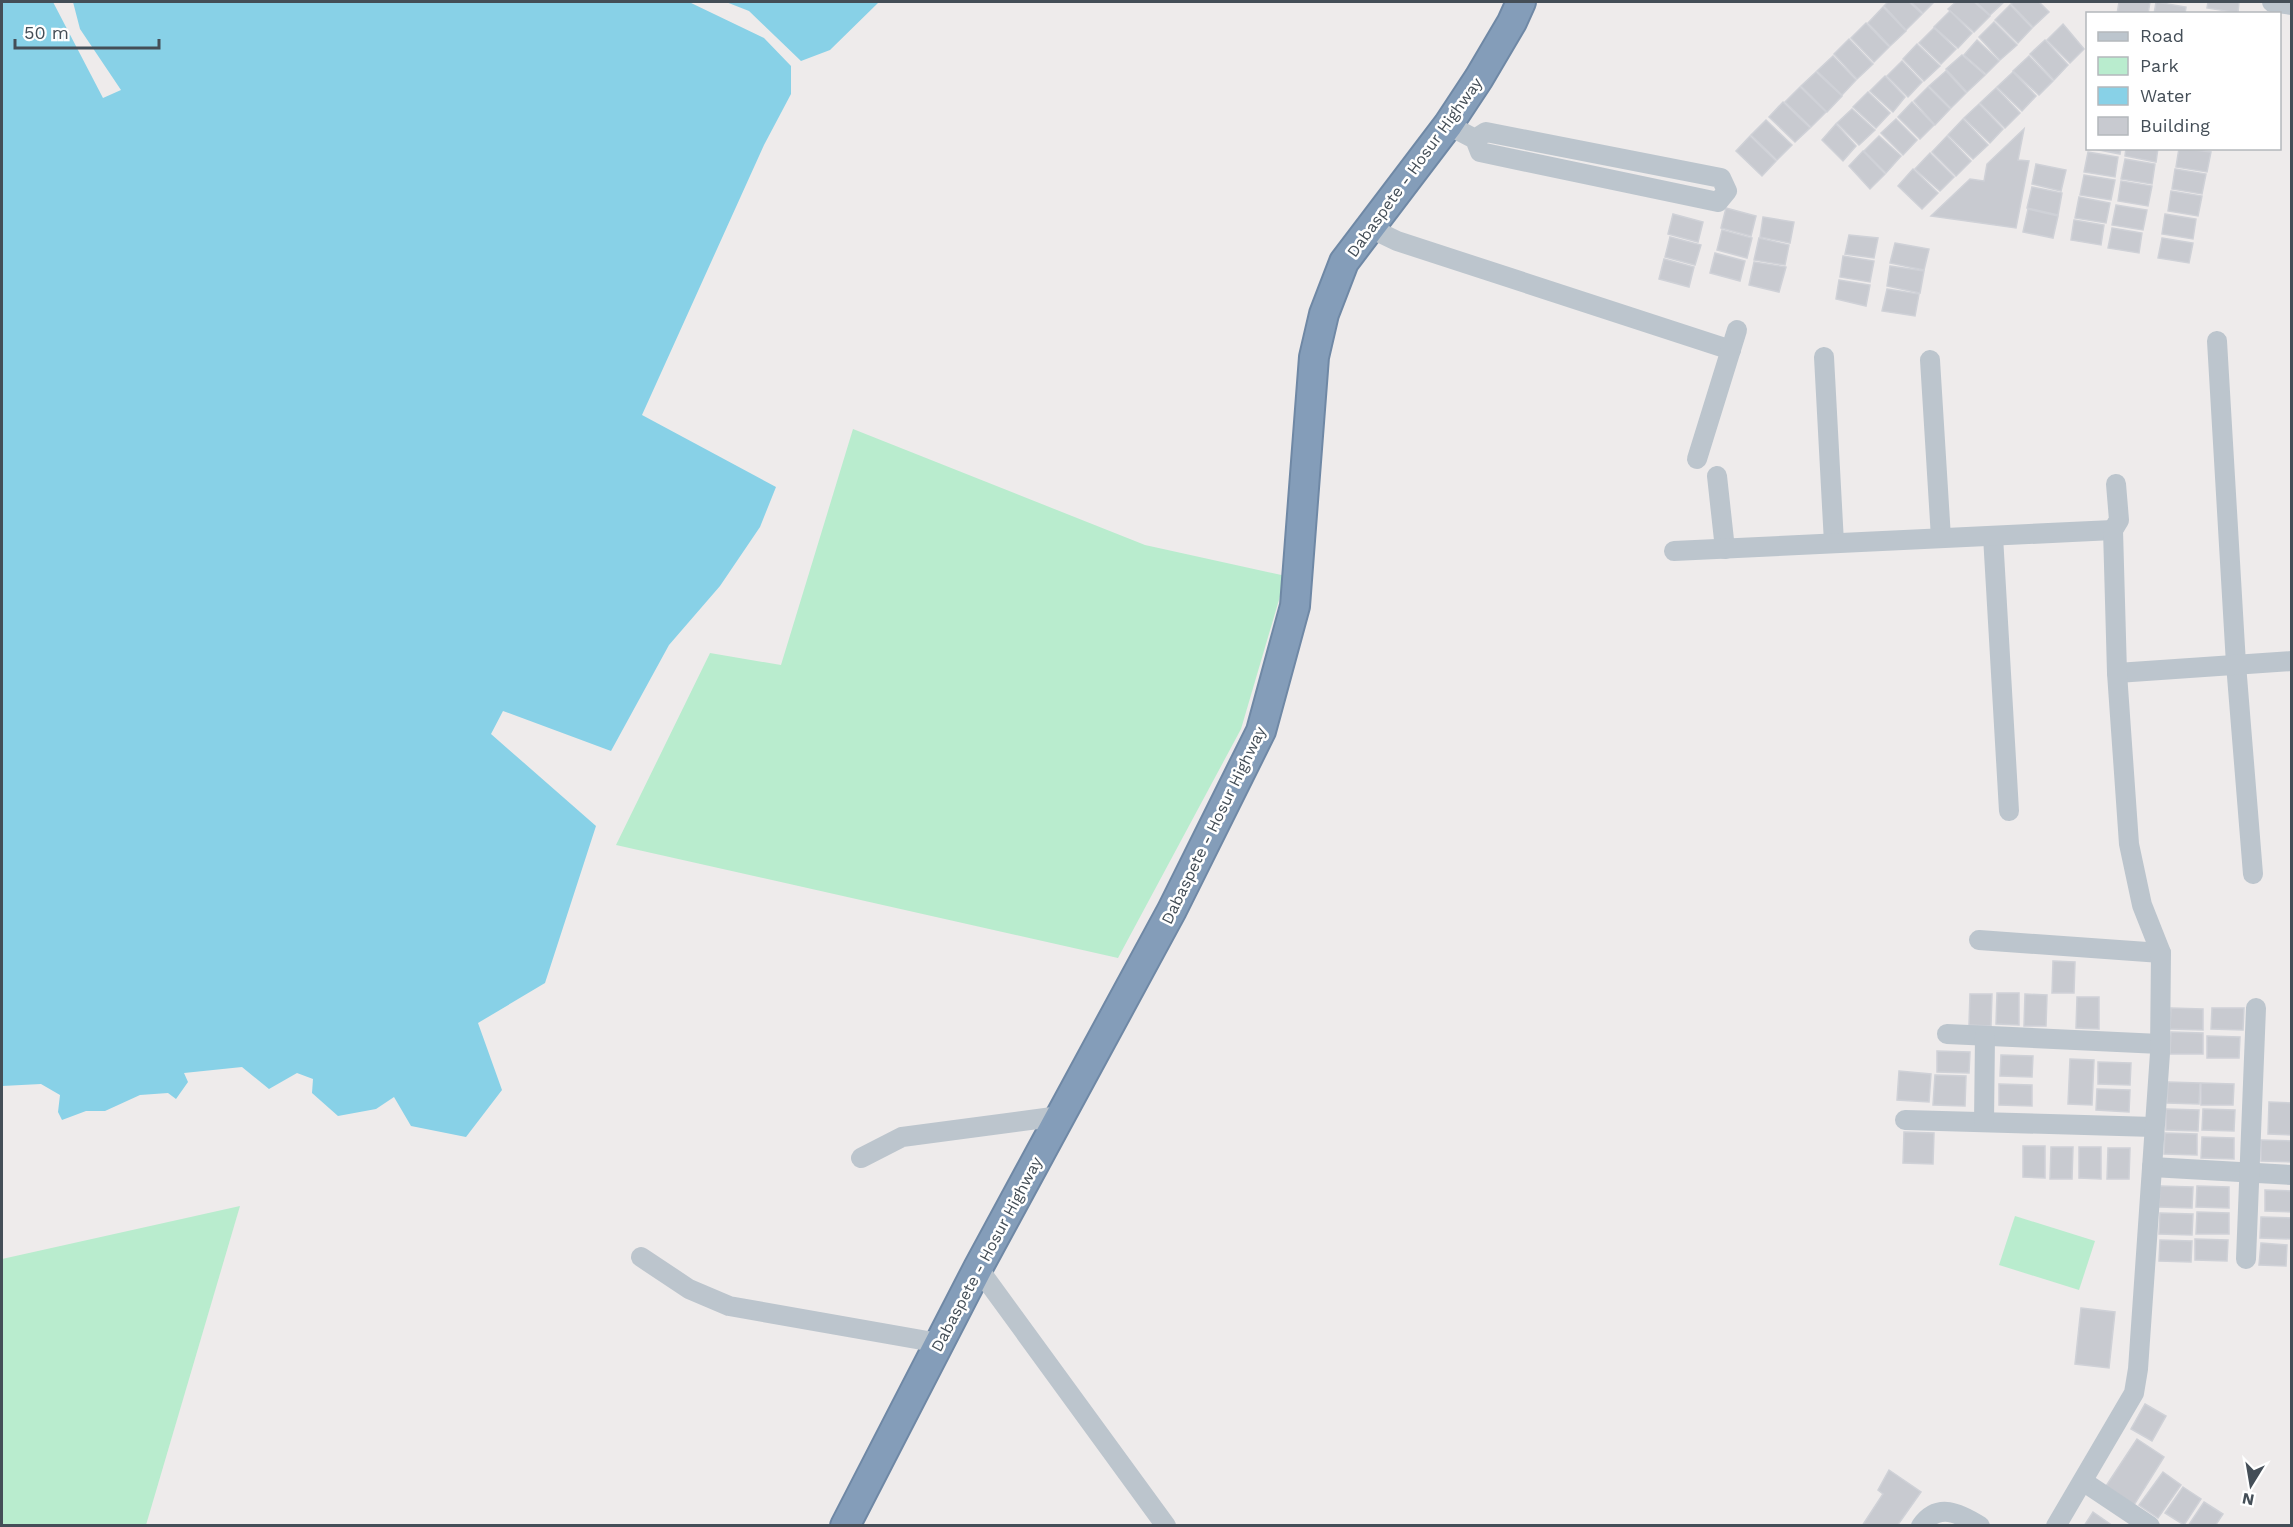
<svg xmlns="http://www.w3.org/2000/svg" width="2293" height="1527" font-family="'Work Sans',sans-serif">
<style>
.green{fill:#b9ecce}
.water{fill:#88d1e7}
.building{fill:#c8cad0;stroke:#cfd1d7;stroke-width:1.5}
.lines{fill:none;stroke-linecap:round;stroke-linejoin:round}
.highway-casing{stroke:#6f88a5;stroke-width:32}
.minor{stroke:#bcc5cd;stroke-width:20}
.highway{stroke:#849db9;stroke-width:28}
.labels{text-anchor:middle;stroke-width:5;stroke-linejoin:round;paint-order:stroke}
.street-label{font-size:16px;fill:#444e57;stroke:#fff}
</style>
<rect width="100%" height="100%" fill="#eeebeb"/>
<g class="green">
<path d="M853 429 1145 545 1286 576 1241 729 1118 958 616 845 710 653 781 665Z"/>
<path d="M240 1206 146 1525H2V1259Z"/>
<path d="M2015 1216 2095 1241 2079 1290 1999 1265Z"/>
</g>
<g class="water">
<path d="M2 2H53L103 98 121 90 80 29 73 2H689L764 38 791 66V94L764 145 642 415 776 487 760 527 720 586 669 645 611 751 503 711 491 734 596 826 545 983 478 1023 502 1090 466 1137 411 1126 394 1097 376 1109 338 1116 312 1093 313 1079 297 1073 269 1089 242 1067 184 1073 188 1082 176 1099 168 1093 140 1095 105 1111H86L62 1120 58 1112 60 1095 41 1084 2 1086Z"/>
<path d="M726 2H879L830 50 801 61 749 11Z"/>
</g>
<g class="building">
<path d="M1888 2H1909L1922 14 1906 30 1884 6Z"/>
<path d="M1911 2H1934L1923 13Z"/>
<path d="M1956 2H1974L1990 16 1974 32 1948 9Z"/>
<path d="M1976 2H2004L1990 15Z"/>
<path d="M2013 2H2039L2049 12 2033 27 2011 4Z"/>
<path d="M2119 2H2150L2148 14H2117Z"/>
<path d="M2156 2 2186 7 2185 14H2154Z"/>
<path d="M2208 2H2239L2238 13 2207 8Z"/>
<path d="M2010 5 2032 28 2018 43 1995 20Z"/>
<path d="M1883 7 1906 31 1890 46 1868 23Z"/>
<path d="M1950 11 1972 33 1958 48 1934 27Z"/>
<path d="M1994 22 2017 45 2000 60 1979 37Z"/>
<path d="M1866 23 1889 47 1874 62 1851 38Z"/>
<path d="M2063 24 2084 49 2070 63 2047 40Z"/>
<path d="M1934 28 1956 49 1941 64 1919 43Z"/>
<path d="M1849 39 1873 64 1857 79 1834 54Z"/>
<path d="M1977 40 1999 61 1986 74 1964 55Z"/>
<path d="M2045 40 2068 65 2054 80 2030 54Z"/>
<path d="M1917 44 1940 66 1924 81 1903 59Z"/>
<path d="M1962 55 1985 75 1967 92 1946 69Z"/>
<path d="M1833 56 1856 80 1842 95 1817 71Z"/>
<path d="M2029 56 2053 81 2039 95 2013 71Z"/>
<path d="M1902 61 1922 82 1908 97 1887 76Z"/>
<path d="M1946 71 1966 93 1951 108 1929 86Z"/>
<path d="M1816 72 1842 96 1827 112 1801 86Z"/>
<path d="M2013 72 2036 96 2022 111 1997 87Z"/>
<path d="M1885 76 1905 97 1893 112 1870 91Z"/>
<path d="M1800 87 1826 112 1811 127 1785 102Z"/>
<path d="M1928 87 1950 109 1935 125 1914 101Z"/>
<path d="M1996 88 2020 113 2005 128 1980 103Z"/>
<path d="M1868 92 1890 113 1876 128 1853 107Z"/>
<path d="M1783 102 1810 128 1795 142 1769 117Z"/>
<path d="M1912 102 1934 125 1920 139 1898 117Z"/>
<path d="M1979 104 2003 129 1990 143 1964 118Z"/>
<path d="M1852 109 1875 130 1859 145 1837 123Z"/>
<path d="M1896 119 1917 140 1903 155 1881 133Z"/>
<path d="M1963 119 1988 145 1973 159 1948 135Z"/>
<path d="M1766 120 1792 145 1777 160 1751 135Z"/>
<path d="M1836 124 1856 146 1843 161 1822 140Z"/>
<path d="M2024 129 2018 160 2029 161 2016 228 1931 216 1970 179 1984 181 1987 164Z"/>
<path d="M1750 136 1776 161 1762 176 1736 151Z"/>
<path d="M1879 136 1901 156 1886 173 1864 151Z"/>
<path d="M1947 136 1971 161 1956 176 1932 152Z"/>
<path d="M2089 148H2121L2120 154Z"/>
<path d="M2126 148H2158L2156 162 2125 156Z"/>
<path d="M2179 148 2211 152 2207 172 2176 167Z"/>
<path d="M1863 151 1885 174 1870 189 1849 166Z"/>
<path d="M2088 152 2118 157 2115 177 2084 172Z"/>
<path d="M1930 153 1954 177 1940 191 1915 169Z"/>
<path d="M2125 159 2155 164 2152 184 2121 179Z"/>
<path d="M2036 164 2066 170 2061 191 2032 184Z"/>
<path d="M1913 169 1938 193 1922 209 1898 186Z"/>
<path d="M2175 169 2206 174 2202 194 2172 189Z"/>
<path d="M2084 175 2115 180 2111 200 2080 195Z"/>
<path d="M2121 181 2152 186 2148 206 2118 201Z"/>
<path d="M2032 187 2062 193 2058 215 2027 208Z"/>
<path d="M2171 191 2202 196 2198 216 2168 211Z"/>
<path d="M2079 197 2110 203 2106 223 2075 218Z"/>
<path d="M2116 205 2147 210 2143 230 2112 225Z"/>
<path d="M1726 208 1756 216 1751 236 1721 228Z"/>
<path d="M2028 209 2058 216 2053 238 2023 232Z"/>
<path d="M1673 214 1703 222 1698 242 1668 234Z"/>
<path d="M2165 214 2196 219 2193 239 2162 234Z"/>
<path d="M1763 217 1794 222 1790 243 1760 237Z"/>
<path d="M2074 220 2104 225 2101 245 2071 240Z"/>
<path d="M2112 228 2142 233 2139 253 2108 248Z"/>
<path d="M1722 230 1752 238 1747 258 1717 250Z"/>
<path d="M1849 235 1878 238 1874 258 1845 254Z"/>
<path d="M1670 237 1701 245 1695 265 1665 257Z"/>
<path d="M1759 238 1789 245 1785 265 1754 260Z"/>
<path d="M2162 238 2193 243 2189 263 2158 258Z"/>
<path d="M1895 243 1929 249 1924 270 1890 263Z"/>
<path d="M1715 253 1745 261 1740 281 1710 273Z"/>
<path d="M1843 256 1874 261 1870 282 1840 277Z"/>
<path d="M1664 259 1694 267 1689 287 1659 279Z"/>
<path d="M1754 262 1786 267 1779 292 1749 285Z"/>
<path d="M1890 266 1924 271 1920 293 1887 286Z"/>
<path d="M1839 280 1870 285 1866 306 1836 299Z"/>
<path d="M1887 289 1919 294 1915 316 1882 311Z"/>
<path d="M2053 961 2075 962 2074 993H2052Z"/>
<path d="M1997 993H2019V1025L1996 1024Z"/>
<path d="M1970 994H1992L1991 1026 1969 1025Z"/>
<path d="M2025 994 2047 995 2046 1026H2024Z"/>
<path d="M2077 997H2099V1029L2076 1028Z"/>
<path d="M2171 1008 2203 1009V1030L2170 1029Z"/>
<path d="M2212 1008H2244L2243 1030 2211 1029Z"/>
<path d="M2171 1032 2203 1033V1054H2170Z"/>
<path d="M2207 1036 2240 1037 2239 1058H2207Z"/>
<path d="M1937 1051 1970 1052 1969 1073 1937 1072Z"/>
<path d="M2001 1055 2033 1056 2032 1077 2000 1076Z"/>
<path d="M2070 1059 2094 1060 2092 1105 2068 1104Z"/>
<path d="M2098 1062 2131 1063 2130 1085 2098 1084Z"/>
<path d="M1899 1071 1931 1074 1929 1102 1897 1100Z"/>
<path d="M1935 1075 1966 1076 1965 1106 1933 1105Z"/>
<path d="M2168 1082 2200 1083 2199 1104 2167 1103Z"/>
<path d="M2201 1083 2234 1084 2233 1105H2201Z"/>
<path d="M1999 1084 2032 1085V1106L1999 1105Z"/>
<path d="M2097 1089 2130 1090 2129 1112 2096 1110Z"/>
<path d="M2269 1102 2292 1103V1135L2268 1134Z"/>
<path d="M2166 1109 2199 1110 2198 1131 2166 1130Z"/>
<path d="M2203 1109 2235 1110 2234 1131 2202 1130Z"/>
<path d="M1904 1132 1934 1133 1933 1164 1903 1163Z"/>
<path d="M2165 1133 2197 1134V1155L2164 1154Z"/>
<path d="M2202 1137 2234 1138V1159L2201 1158Z"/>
<path d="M2261 1140 2292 1141V1162L2261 1161Z"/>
<path d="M2023 1146H2045V1178L2023 1177Z"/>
<path d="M2051 1147H2073L2072 1179H2050Z"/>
<path d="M2079 1147H2101V1179L2079 1178Z"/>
<path d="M2108 1148H2130L2129 1179H2107Z"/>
<path d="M2160 1186 2193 1187 2192 1208 2159 1207Z"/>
<path d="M2197 1186 2229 1187V1208L2196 1207Z"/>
<path d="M2265 1190 2292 1191V1212L2265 1211Z"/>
<path d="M2197 1212 2229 1213V1234H2196Z"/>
<path d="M2160 1213 2193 1214 2192 1235 2159 1234Z"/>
<path d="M2261 1217 2292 1218V1239L2260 1238Z"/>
<path d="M2195 1239 2228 1240 2227 1261 2195 1260Z"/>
<path d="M2160 1240 2192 1241 2191 1262 2159 1261Z"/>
<path d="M2261 1243 2287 1245 2286 1266 2259 1265Z"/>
<path d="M2081 1308 2115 1312 2109 1368 2075 1364Z"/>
<path d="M2145 1404 2166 1416 2152 1441 2131 1429Z"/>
<path d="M2137 1439 2164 1457 2134 1505 2106 1486Z"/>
<path d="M1889 1470 1921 1492 1897 1526H1862L1883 1494 1878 1490Z"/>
<path d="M2163 1472 2181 1485 2158 1518 2139 1505Z"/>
<path d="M2183 1487 2201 1499 2184 1525 2165 1513Z"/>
<path d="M2204 1502 2223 1514 2215 1526H2188Z"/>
<path d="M2093 1512 2113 1526H2084Z"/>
</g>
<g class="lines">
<defs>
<path id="highway" d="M845 1526 978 1268 1172 910 1261 731 1295 606 1314 357 1324 314 1344 262 1448 125 1479 78 1512 22 1521 2"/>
</defs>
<use href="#highway" class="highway-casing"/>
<g class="minor">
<path d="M2272 2 2292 5"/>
<path d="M1448 125 1475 139 1480 152 1718 202 1727 191 1721 178 1486 132 1475 139"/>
<path d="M1370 228 1397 241 1731 350"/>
<path d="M2217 341 2236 664 2253 874"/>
<path d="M1824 357 1834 543"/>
<path d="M1930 360 1941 538"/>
<path d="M1697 459 1737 330"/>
<path d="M1717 476 1725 549"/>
<path d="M1993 536 2009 811"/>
<path d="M1674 551 2113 530"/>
<path d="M2117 673 2292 661"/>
<path d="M1979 940 2161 953"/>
<path d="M1947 1034 2160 1044"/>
<path d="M1905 1120 2154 1127"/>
<path d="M1984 1122 1985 1036"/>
<path d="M861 1158 902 1137 1060 1116"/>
<path d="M2152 1167 2292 1175"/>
<path d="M641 1257 689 1289 729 1306 939 1343"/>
<path d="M2246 1259 2256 1008"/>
<path d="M978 1268 1166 1526"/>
<path d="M2084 1482 2150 1526"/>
<path d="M1921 1526C1938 1502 1959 1513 1980 1526"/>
<path d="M2056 1526 2134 1393 2138 1369 2160 1053 2161 953 2142 905 2129 844 2117 673 2113 530 2119 520 2116 484"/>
</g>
<use href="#highway" class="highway"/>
</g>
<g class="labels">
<g class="street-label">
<text transform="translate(1414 167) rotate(-54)" y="6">Dabaspete - Hosur Highway</text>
<text transform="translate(1213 825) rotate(-64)" y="6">Dabaspete - Hosur Highway</text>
<text transform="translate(986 1254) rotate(-62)" y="6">Dabaspete - Hosur Highway</text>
</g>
</g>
<rect width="2293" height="1527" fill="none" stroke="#444e57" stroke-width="6"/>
<rect x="2086" y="12" width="195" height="138" fill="#ffffff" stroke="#b4b8bc" stroke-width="1.5"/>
<rect x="2098" y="32" width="30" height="9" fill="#bcc5cd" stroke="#b4b8bc" stroke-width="1.5"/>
<text x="2140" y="42" font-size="18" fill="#444e57">Road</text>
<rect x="2098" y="57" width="30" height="18" fill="#b9ecce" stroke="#b4b8bc" stroke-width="1.5"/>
<text x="2140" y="72" font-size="18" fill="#444e57">Park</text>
<rect x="2098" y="87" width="30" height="18" fill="#88d1e7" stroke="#b4b8bc" stroke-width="1.5"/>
<text x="2140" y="102" font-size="18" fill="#444e57">Water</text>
<rect x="2098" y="117" width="30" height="18" fill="#c8cad0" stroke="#b4b8bc" stroke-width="1.5"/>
<text x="2140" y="132" font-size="18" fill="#444e57">Building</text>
<g transform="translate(2251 1485) rotate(191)" stroke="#ffffff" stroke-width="4.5" paint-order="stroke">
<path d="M0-4.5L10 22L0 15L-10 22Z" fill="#444e57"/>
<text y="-9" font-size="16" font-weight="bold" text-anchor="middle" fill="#444e57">N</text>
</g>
<path d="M15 39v9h144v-9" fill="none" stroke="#444e57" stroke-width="3"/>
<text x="24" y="39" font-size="18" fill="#444e57" stroke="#ffffff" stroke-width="4.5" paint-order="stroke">50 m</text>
</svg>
